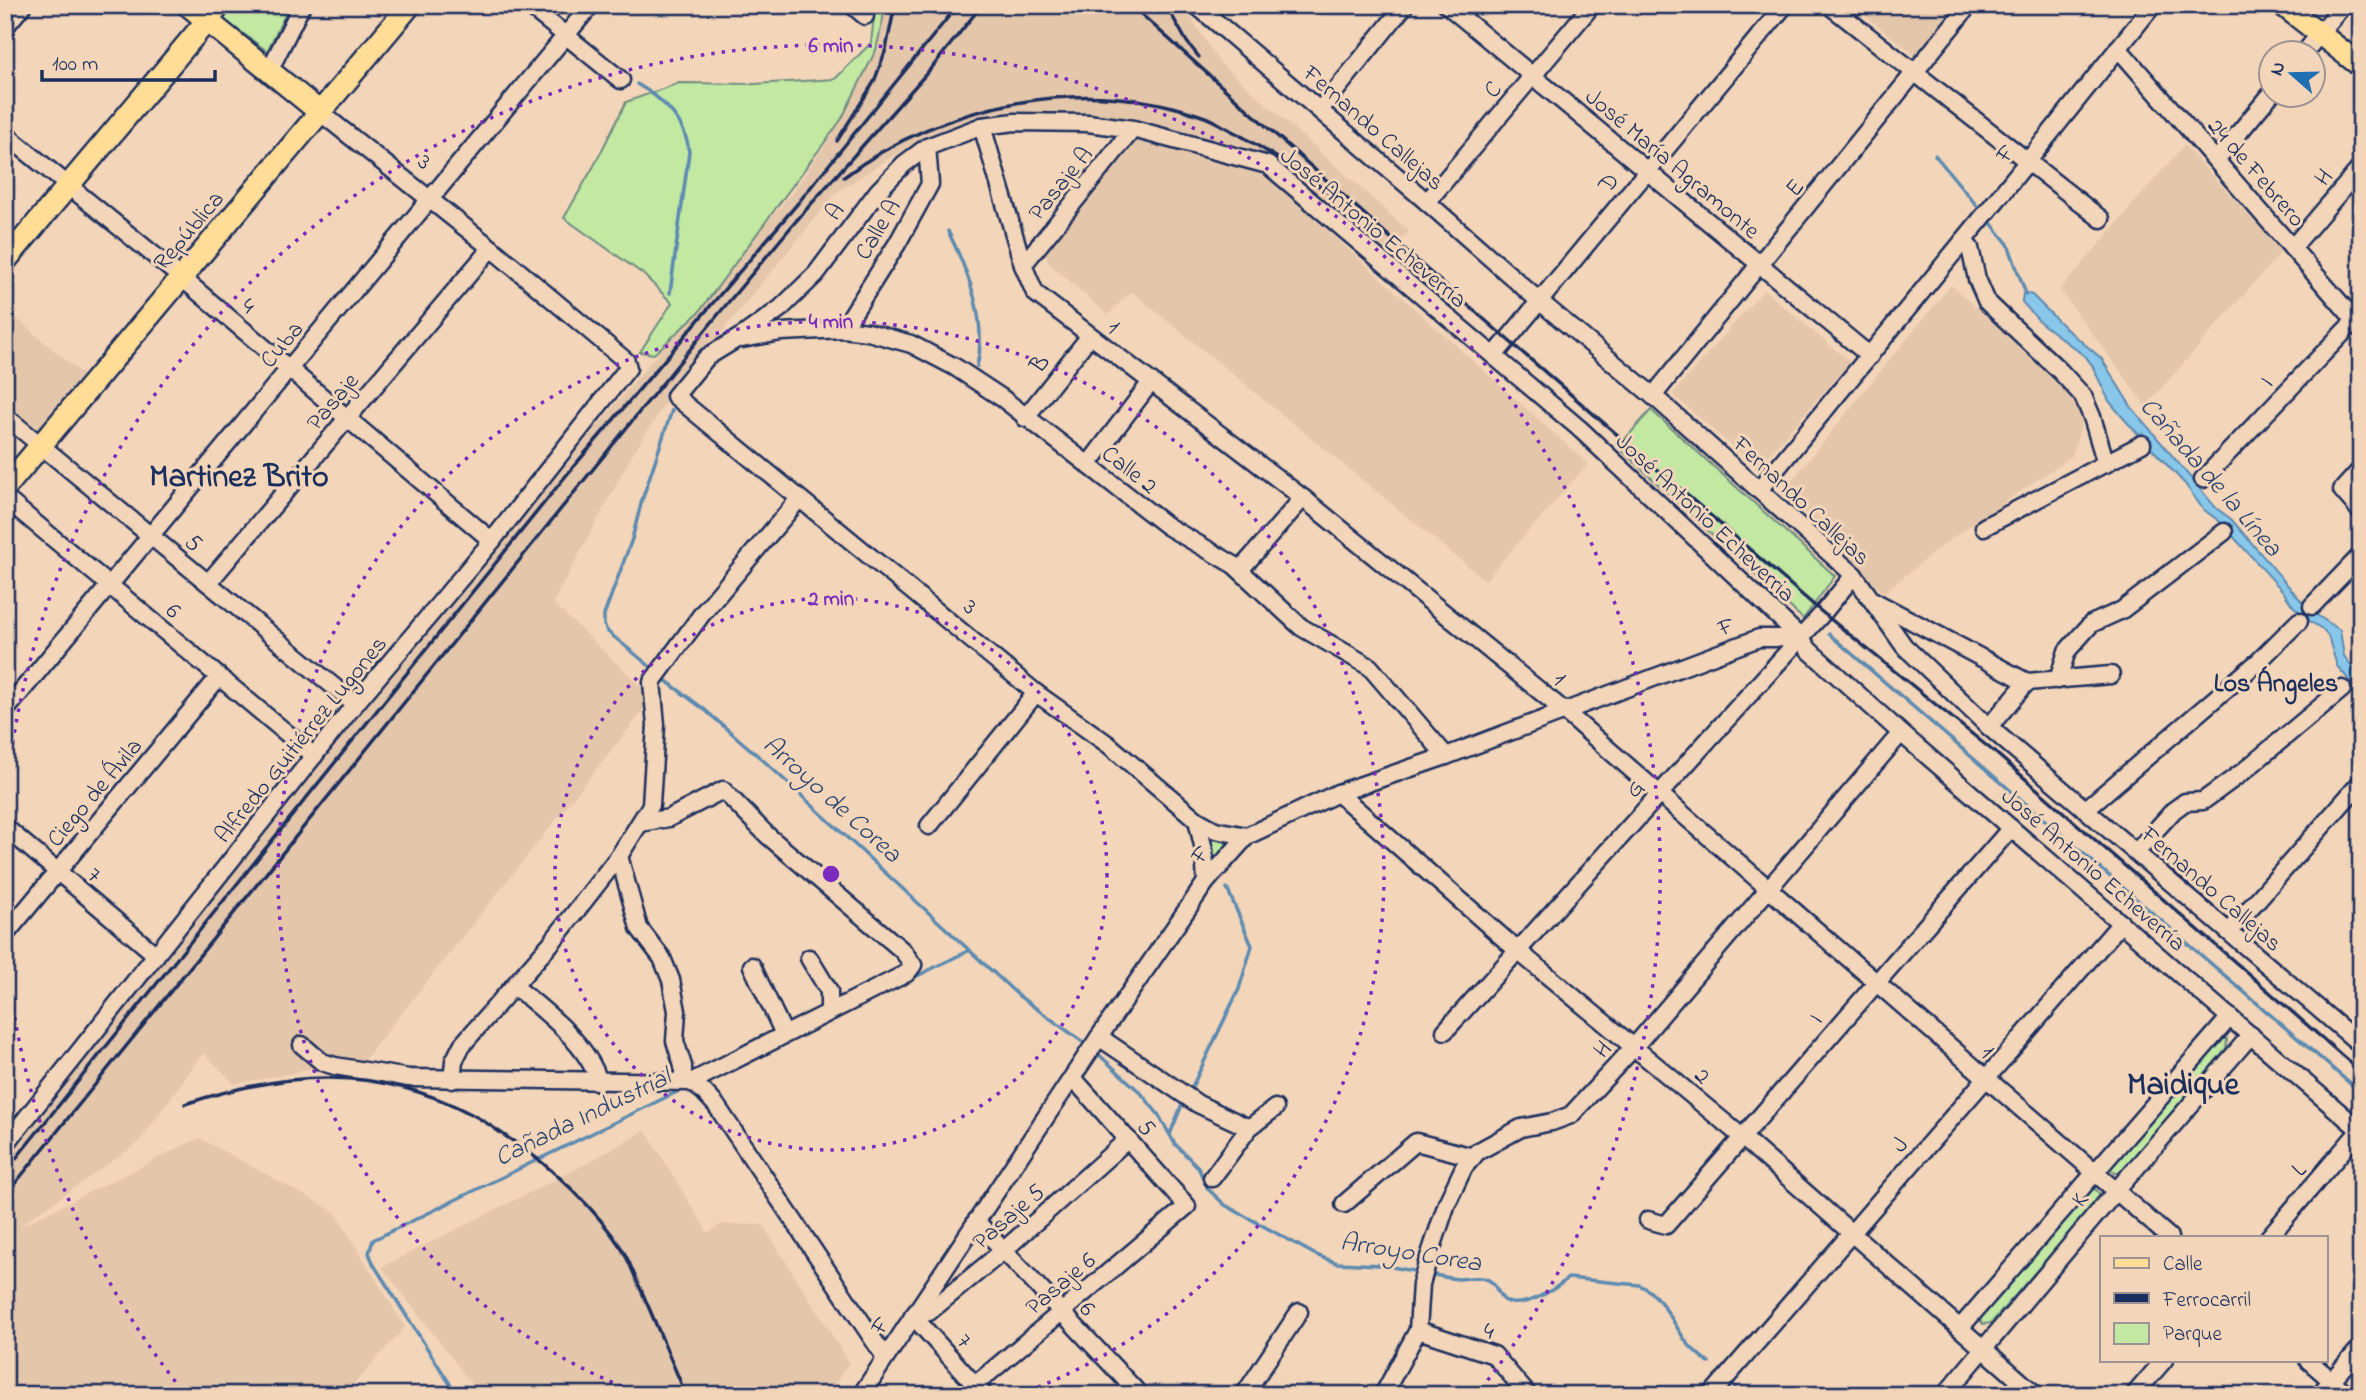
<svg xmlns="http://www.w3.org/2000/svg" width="2366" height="1400" font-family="'Indie Flower',sans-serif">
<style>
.built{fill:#e4c6aa}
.green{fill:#c2e8a2;stroke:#6e8c80;stroke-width:2}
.water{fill:#88c7e9;stroke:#5c8ab1;stroke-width:2}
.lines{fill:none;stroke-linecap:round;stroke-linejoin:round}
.stream{stroke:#5c8ab1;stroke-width:3.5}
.minor-casing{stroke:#1b2f5e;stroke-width:21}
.major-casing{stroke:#1b2f5e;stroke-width:26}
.minor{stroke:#f3d5b9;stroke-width:16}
.major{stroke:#ffdd96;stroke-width:21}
.rail{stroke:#1b2f5e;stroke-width:3.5}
.ring{fill:none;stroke:#7b2cbf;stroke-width:3.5;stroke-dasharray:3.5 7}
.labels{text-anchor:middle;stroke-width:6;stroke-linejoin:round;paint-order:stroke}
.street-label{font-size:24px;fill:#1b2f5e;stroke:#f3d5b9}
.water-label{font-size:26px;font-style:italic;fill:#2b4673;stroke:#f3d5b9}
.neighbourhood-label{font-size:26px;font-weight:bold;fill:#1b2f5e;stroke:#f3d5b9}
.district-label{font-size:32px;font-weight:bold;fill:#1b2f5e;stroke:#f3d5b9}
.centre{fill:#7b2cbf;stroke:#f3d5b9;stroke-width:3.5}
.ring-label{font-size:21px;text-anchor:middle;font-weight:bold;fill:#7b2cbf;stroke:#f3d5b9;stroke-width:6;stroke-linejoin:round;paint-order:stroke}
</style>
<rect width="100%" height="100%" fill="#f3d5b9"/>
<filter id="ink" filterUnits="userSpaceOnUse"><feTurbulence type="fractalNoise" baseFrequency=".0143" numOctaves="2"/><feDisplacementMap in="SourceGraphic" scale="14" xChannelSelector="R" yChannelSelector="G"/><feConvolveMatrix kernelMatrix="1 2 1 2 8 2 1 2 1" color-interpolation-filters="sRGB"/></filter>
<g filter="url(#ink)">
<g class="built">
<path d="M886 5H1183L1219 62 1409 231 1388 253 1270 159 1129 120 1054 112 986 117 900 151 836 193 674 390 632 455 553 603 653 698 365 1059 235 1084 203 1053 138 1143 15 1229 199 1138 335 1212 405 1327 344 1395H5V1151L371 697 796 188 841 120 876 50Z"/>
<path d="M1851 5H1958L1918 57Z"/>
<path d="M1138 141 1260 170 1588 464 1485 580 1131 291 1108 315 1048 262 1045 250 1124 148Z"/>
<path d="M2184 145 2282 251 2146 406 2060 290Z"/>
<path d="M1951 285 2074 397 2082 421 2072 456 1952 538 1883 593 1783 491Z"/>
<path d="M1764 290 1850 362 1757 468 1672 394Z"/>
<path d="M5 309 88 379 44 433 5 402Z"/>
<path d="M645 1130 708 1233 722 1224 763 1225 849 1362 828 1395H480L382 1267 582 1166Z"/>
</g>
<g class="green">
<path d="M234 5H290L267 51 223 19Z"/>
<path d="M873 5H886L876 50 841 120 699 312 654 354 640 352 672 303 643 274 564 218 595 164 626 102 679 83 755 84 835 79 871 43 875 8Z"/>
<path d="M1651 410 1835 576 1803 619 1618 447Z"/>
<path d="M1217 836 1226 843 1227 846 1212 865 1208 840Z"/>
<path d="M2221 1039H2227L2226 1049 2120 1173H2115L2111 1170V1165Z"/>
<path d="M2095 1189 2100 1194 2099 1199 1991 1323 1983 1324 1980 1320 1982 1315 2090 1190Z"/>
</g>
<path class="water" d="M2023 293 2032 295 2064 327 2101 358 2132 408 2216 508 2231 519 2309 610 2340 630 2344 656 2361 678V694L2337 666 2328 636 2322 629 2308 620 2293 606 2282 590 2219 521 2203 509 2185 484 2125 420 2109 401 2092 365 2086 357 2041 323 2022 302Z"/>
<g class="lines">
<g class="stream">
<path d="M637 84C663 99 686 121 689 152L670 293"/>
<path d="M1935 155 1982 212"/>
<path d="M1987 218 2008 244 2026 294"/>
<path d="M948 231C968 272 988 320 977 366"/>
<path d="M1829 634 2361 1093"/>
<path d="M652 668 608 632 604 625V615L632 539 642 500 672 410"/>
<path d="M665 680 705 710 764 761 1019 996 1087 1045"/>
<path d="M911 979 970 950"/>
<path d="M1096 1052 1141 1093 1158 1114 1175 1144 1198 1167 1208 1189 1225 1205 1316 1255 1337 1263 1381 1265 1419 1272"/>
<path d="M1191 1089 1239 989 1252 946 1227 888"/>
<path d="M1170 1134 1181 1107"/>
<path d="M1430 1274C1439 1276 1449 1278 1458 1279 1467 1279 1477 1276 1486 1279 1496 1282 1496 1292 1503 1299 1518 1313 1556 1289 1568 1278L1639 1285C1661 1294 1672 1321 1685 1340 1691 1349 1700 1356 1709 1363"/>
<path d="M1731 1382 1741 1395"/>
<path d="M457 1395 374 1265 369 1253 373 1240 683 1089"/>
</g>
<defs>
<g id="minor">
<path d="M528 5 621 80"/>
<path d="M852 5 865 16"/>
<path d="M1196 5 1427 202 1538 300 1658 400 1854 575 1904 646 1989 727 2361 1045"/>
<path d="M1447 5 1870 356"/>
<path d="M1829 5 2101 219"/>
<path d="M5 27 23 5"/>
<path d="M2118 48 2361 327"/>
<path d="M2305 52 2343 5"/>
<path d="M269 71 302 5"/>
<path d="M1320 110 1405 5"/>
<path d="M982 126 1023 265 1035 293 1303 498 1563 710 2169 1237"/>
<path d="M5 134 182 278 492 541"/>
<path d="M2217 159 2272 93"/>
<path d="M1427 202 1592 5"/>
<path d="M1963 241 1970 248 1977 279 1987 302 2060 371 2083 396 2092 417 2106 464"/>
<path d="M2292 248 2361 167"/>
<path d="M1023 265 1133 129"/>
<path d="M843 329 897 244 930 184 927 147"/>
<path d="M742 339 781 332 843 329 868 332 911 344 955 367 1002 398 1167 526 1234 565 1301 627 1370 667 1446 756"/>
<path d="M1494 356 1785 5"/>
<path d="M1653 396 1969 5"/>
<path d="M5 416 355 704"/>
<path d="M1025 418 1089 337"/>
<path d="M1088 465 1151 382"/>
<path d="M2361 469 2342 490 2361 512"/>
<path d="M2203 479 2361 314"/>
<path d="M1759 490 1991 207 2153 5"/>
<path d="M5 498 314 756"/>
<path d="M1984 527 2142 444"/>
<path d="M1240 570 1303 498"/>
<path d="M208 583 491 248"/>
<path d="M1874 601 2027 682 2111 675"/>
<path d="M2312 606 2361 555"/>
<path d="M2058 680 2067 651 2091 624 2122 610 2224 532"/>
<path d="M5 711 591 5"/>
<path d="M1989 727 2027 682"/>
<path d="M1338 793 1518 951 1742 1137 2036 1395"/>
<path d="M2086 809 2259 661 2299 621"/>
<path d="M1197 820 1204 850 1206 882"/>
<path d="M640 823 669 818 723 790 767 835 903 951 913 965 907 973 691 1082"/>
<path d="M929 826 1036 693"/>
<path d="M5 827 156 955"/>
<path d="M1247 836 1215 830 1197 820 1109 745 1036 693 675 396 707 357 745 334 781 308 816 274 878 191 904 164 927 147 982 126 1015 122 1088 123 1133 129 1268 165 1580 429 1801 638 1809 650 1901 733 2361 1131"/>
<path d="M2136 852 2174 810 2185 802 2203 801 2244 771 2342 689"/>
<path d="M619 856 639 928 662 958 671 980 677 1011 675 1041 683 1066V1081"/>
<path d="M2229 932 2361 782"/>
<path d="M5 935 218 678"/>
<path d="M809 958 829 991V1011"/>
<path d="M752 966 784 1034"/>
<path d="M514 986C545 1011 588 1044 599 1082"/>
<path d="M1445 1031 1823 613 1854 575"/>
<path d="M1099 1037 1198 1104 1249 1128"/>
<path d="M302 1045 322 1062 335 1066 409 1078 691 1082 703 1091 716 1105 885 1357"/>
<path d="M452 1080 454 1061 462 1045 552 942 619 856 651 805 656 725 652 682 702 614 799 499"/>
<path d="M5 1145 355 704 492 541 628 368 626 361 491 248 321 113"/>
<path d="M1212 1178 1249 1128 1275 1108"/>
<path d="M1344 1204 1416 1142 1473 1157"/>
<path d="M1648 1220 1666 1225 2011 828"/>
<path d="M976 1221 1140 1395"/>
<path d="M2269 1237 2361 1129"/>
<path d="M913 1316 929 1312 1003 1251 1128 1139"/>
<path d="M913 1316 984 1395"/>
<path d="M1960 1328 2230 1017"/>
<path d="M1418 1330 1494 1355 1528 1395"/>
<path d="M2308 1360 2348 1395"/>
<path d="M861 1395 1099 1037 1206 882 1247 836 1338 793 1446 756 1759 638H1801"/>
<path d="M963 1395 1187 1206 1073 1078"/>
<path d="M1244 1395 1299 1312"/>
<path d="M1383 1395 1418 1330 1421 1284 1428 1260 1447 1203 1464 1167 1477 1152 1521 1128 1552 1122 1571 1115 1634 1047 1901 733"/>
<path d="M1711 1395 2121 923"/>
<path d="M1945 1395 2116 1191 2251 1035"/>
<path d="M2134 1395 2164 1360"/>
<path d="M2319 1395 2361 1347"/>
</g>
<g id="major">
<path d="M188 5 321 113"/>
<path d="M2283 5 2361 66"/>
<path d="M5 261 220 5"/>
<path d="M5 488 410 5"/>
</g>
</defs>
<use href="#minor" class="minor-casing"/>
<use href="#major" class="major-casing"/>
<use href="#minor" class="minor"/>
<use href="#major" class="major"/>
<g class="rail">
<path d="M1131 5 1402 248 1823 613 1998 755 2361 1072"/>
<path d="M1166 5 1187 42 1199 57"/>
<path d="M837 141 874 82 886 49 895 5"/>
<path d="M844 177C942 103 1088 73 1205 117 1216 121 1227 129 1238 134 1269 152 1298 171 1328 192"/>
<path d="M185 1104C285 1071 377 1064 473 1115 487 1122 500 1133 513 1141 553 1168 595 1208 622 1249 630 1262 635 1278 642 1292 657 1326 671 1360 686 1395"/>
<path d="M5 1172 569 472 798 203 958 5"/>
<path d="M5 1196 721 311 796 221 934 65 982 5"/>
</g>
</g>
</g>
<g class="ring">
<circle cx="831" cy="874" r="276"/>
<path d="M642 1394A553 553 0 1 1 1020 1394"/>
<path d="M182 1390A829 829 0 0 1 6 953M6 795A829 829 0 1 1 1480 1390"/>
</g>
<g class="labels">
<g class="street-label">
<text transform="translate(1492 89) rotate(-50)" y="8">C</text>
<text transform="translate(1374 127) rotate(41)" y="8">Fernando Callejas</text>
<text transform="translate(2005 153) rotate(-52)" y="8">F</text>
<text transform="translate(425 161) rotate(38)" y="8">3</text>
<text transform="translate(1673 163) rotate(40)" y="8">José María Agramonte</text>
<text transform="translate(2257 172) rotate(49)" y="8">24 de Febrero</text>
<text transform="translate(2323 177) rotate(-50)" y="8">H</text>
<text transform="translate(1608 182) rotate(-50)" y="8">D</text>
<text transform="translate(1060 183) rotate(-51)" y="8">Pasaje A</text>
<text transform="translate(1794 187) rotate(-51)" y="8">E</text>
<text transform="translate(834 211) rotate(-53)" y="8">A</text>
<text transform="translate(1374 227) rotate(40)" y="8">José Antonio Echeverría</text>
<text transform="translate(877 229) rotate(-59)" y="8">Calle A</text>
<text transform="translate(188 230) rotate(-50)" y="8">República</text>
<text transform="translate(249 305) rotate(40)" y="8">4</text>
<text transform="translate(1114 326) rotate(36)" y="8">1</text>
<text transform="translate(281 344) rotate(-50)" y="8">Cuba</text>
<text transform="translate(1039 363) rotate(-52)" y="8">B</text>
<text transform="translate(2266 381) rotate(-46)" y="8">I</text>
<text transform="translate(332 401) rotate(-50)" y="8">Pasaje</text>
<text transform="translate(1130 469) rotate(38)" y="8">Calle 2</text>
<text transform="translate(1802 500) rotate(43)" y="8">Fernando Callejas</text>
<text transform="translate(1706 517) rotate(43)" y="8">José Antonio Echeverria</text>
<text transform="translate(194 542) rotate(39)" y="8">5</text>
<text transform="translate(971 606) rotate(39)" y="8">3</text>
<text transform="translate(174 610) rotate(41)" y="8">6</text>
<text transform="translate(1726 626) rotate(-20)" y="8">F</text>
<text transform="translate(1560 678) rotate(40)" y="8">1</text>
<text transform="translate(300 739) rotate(-51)" y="8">Alfredo Guitiérrez Lugones</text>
<text transform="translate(1634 788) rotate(-48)" y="8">G</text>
<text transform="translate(94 792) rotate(-50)" y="8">Ciego de Ávila</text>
<text transform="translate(1200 854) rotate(-51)" y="8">F</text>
<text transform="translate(2094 869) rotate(41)" y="8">José Antonio Echeverría</text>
<text transform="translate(95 874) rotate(40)" y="8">7</text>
<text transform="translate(2212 888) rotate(41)" y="8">Fernando Callejas</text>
<text transform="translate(1815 1018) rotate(-49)" y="8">I</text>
<text transform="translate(1602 1049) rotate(-47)" y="8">H</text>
<text transform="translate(1988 1051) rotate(41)" y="8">1</text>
<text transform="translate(1703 1075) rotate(40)" y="8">2</text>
<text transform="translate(1147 1127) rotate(48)" y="8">5</text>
<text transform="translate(1899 1144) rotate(-49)" y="8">J</text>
<text transform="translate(2298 1169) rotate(-50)" y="8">L</text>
<text transform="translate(2079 1199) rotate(-50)" y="8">K</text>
<text transform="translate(1008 1216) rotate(-41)" y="8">Pasaje 5</text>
<text transform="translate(1060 1283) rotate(-40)" y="8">Pasaje 6</text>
<text transform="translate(1088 1308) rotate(46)" y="8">6</text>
<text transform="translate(880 1325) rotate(-56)" y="8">F</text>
<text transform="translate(1489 1330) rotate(21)" y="8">4</text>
<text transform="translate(965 1340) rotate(48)" y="8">7</text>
</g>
<g class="water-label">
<text transform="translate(2212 476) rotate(49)" y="9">Cañada de la Línea</text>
<text transform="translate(833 798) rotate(42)" y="9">Arroyo de Corea</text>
<text transform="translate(582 1116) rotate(-26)" y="9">Cañada Industrial</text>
<text transform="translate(1411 1251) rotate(9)" y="9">Arroyo Corea</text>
</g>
<g class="neighbourhood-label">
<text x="2276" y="691">Los Ángeles</text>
</g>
<g class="district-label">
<text x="239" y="486">Martinez Brito</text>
<text x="2183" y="1094">Maidique</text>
</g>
</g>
<circle cx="831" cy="874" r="10" class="centre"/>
<g class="ring-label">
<text x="831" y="52">6 min</text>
<text x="831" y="328">4 min</text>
<text x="831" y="605">2 min</text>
</g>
<rect width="2366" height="1400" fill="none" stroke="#f3d5b9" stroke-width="28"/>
<rect x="14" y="14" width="2338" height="1372" fill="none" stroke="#1b2f5e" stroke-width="2.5" filter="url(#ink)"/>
<rect x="2100" y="1236" width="228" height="126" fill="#f3d5b9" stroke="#9d9395" stroke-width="2"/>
<rect x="2114" y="1258" width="35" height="10" fill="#ffdd96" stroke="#9d9395" stroke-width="2"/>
<text x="2163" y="1270" font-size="21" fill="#1b2f5e">Calle</text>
<rect x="2114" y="1293" width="35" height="10" fill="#1b2f5e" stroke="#9d9395" stroke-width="2"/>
<text x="2163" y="1306" font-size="21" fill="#1b2f5e">Ferrocarril</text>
<rect x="2114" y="1323" width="35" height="21" fill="#c2e8a2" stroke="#9d9395" stroke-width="2"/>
<text x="2163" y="1340" font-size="21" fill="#1b2f5e">Parque</text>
<g transform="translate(2292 74) rotate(290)"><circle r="33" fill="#f3d5b9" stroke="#9d9395" stroke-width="2"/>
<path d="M0-5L12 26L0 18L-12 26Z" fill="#1f6fb2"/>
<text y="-10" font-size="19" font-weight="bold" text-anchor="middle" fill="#1b2f5e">N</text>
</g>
<path d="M42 70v10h173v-10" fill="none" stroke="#1b2f5e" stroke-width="3.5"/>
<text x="52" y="70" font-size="21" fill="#1b2f5e" stroke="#f3d5b9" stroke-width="5" paint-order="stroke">100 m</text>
</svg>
